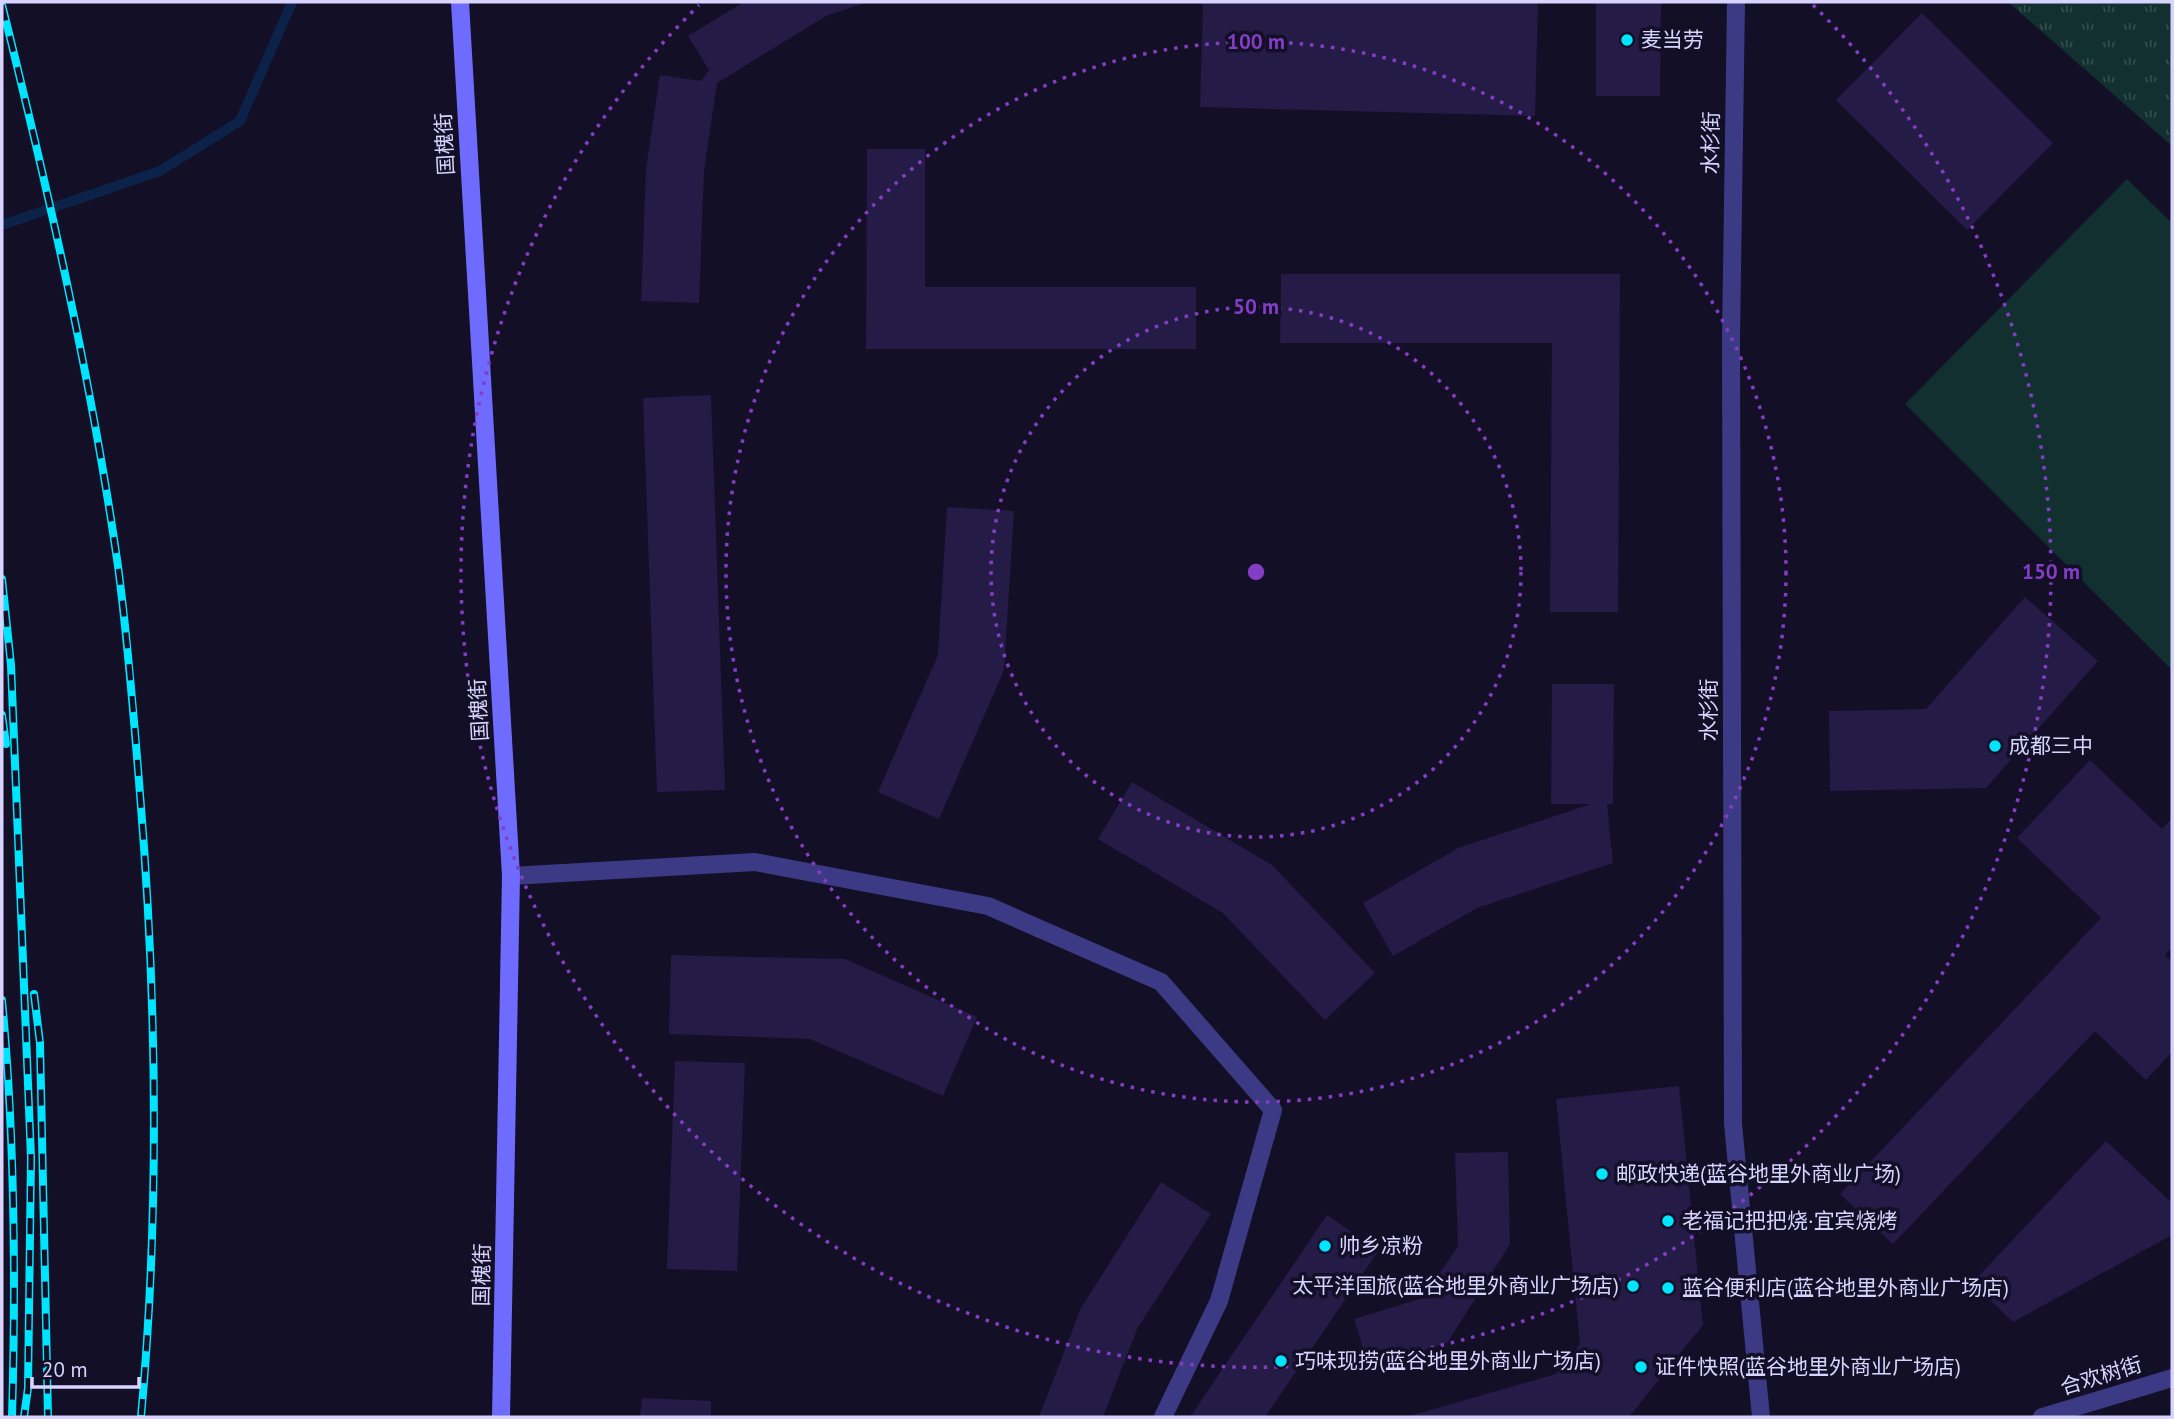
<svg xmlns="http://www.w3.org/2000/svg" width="2174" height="1419" font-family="'PT Sans','Noto Sans SC',sans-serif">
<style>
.grass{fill:url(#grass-tufts)}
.pitch{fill:#12302f}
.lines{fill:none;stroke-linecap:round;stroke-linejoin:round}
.stream{stroke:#0c2248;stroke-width:10}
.building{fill:#241b47}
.street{stroke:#3d3a85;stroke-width:18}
.secondary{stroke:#6f6bff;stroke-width:18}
.rail-casing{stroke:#00e5ff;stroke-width:8}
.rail{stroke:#130f26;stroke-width:5;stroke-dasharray:16;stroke-linecap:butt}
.ring{fill:none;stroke:#843dc5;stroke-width:3.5;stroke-dasharray:3.5 7}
.poi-dot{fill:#00e5ff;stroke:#130f26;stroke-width:2.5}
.labels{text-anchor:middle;stroke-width:7;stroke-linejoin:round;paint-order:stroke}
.poi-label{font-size:21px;fill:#d9d4ff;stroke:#130f26;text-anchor:start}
.street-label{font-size:21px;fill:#d9d4ff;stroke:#130f26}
.centre{fill:#843dc5;stroke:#130f26;stroke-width:3.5}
.ring-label{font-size:21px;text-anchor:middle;font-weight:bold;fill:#843dc5;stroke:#130f26;stroke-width:7;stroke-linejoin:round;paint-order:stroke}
</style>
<defs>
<pattern id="grass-tufts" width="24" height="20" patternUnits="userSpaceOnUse" patternTransform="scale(1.75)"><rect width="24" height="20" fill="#12302f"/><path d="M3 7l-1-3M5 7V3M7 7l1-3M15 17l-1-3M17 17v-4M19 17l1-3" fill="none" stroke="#344d4e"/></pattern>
</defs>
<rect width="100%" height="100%" fill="#130f26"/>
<path class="grass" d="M2008 2H2172L2171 145Z"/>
<path class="pitch" d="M2127 179 2172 223V670L1905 404Z"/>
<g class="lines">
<path class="stream" d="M2 225 160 171 240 121 292 2"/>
</g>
<g class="building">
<path d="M744 2H868L826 16 717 83 704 171 699 303 641 301 646 169 660 75 701 81 709 70 688 36Z"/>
<path d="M1203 2H1538L1535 116 1200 107Z"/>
<path d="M1596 2H1661L1660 96H1596Z"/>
<path d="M1922 13 2053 143 1967 230 1836 100Z"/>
<path d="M867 149H925V287H1196V349H866Z"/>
<path d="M1281 274H1620L1618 612H1550L1552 343H1280Z"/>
<path d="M711 395 725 790 657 792 643 398Z"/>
<path d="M947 507 1014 511 1004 670 939 819 878 792 938 655Z"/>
<path d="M2025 597 2098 661 1986 788 1830 791 1829 711 1926 709Z"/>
<path d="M1552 684H1614L1613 804H1607L1613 863 1477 908 1393 956 1363 903 1458 848 1591 804H1551Z"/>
<path d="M2090 760 2162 829 2172 818V947L2165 955 2172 962V1052L2146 1080 2095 1031 1893 1244 1840 1194 2101 918 2017 838Z"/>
<path d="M1132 782 1272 865 1375 973 1325 1020 1223 913 1098 839Z"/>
<path d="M671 955 845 959 977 1017 943 1096 810 1039 669 1034Z"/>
<path d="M675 1061 745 1063 737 1271 667 1269Z"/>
<path d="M1679 1086 1703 1325 1629 1417H1406L1556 1374 1580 1344 1556 1099Z"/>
<path d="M2106 1141 2172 1203V1235L2013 1322 1972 1283Z"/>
<path d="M1508 1152 1510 1244 1447 1343 1369 1367 1354 1319 1423 1298 1458 1246 1455 1153Z"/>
<path d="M1161 1182 1211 1214 1137 1329 1103 1417H1039L1081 1308Z"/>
<path d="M1327 1215 1379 1250 1265 1417H1190Z"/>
<path d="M642 1398 711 1401V1417H640Z"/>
</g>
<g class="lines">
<g class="street">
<path d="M1736 2 1731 338 1733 1124 1761 1417"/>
<path d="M511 876 755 862 988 906 1161 982 1273 1110 1219 1301 1163 1417"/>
<path d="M2042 1417 2172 1378"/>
</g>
<path class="secondary" d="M460 2 511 876 501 1417"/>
<defs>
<g id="rail">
<path d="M2 5C48 190 91 377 118 566 128 642 134 718 140 794 157 1002 160 1209 141 1417"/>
<path d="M2 579 11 665 31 1158 28 1388 24 1417"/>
<path d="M2 715 6 744"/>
<path d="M34 994 40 1043 48 1417"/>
<path d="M2 1000C15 1139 16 1278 12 1417"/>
</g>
</defs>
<use href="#rail" class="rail-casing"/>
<use href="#rail" class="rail"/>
</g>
<g class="ring">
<circle cx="1256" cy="572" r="265"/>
<circle cx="1256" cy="572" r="530"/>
<path d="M1813 5A795 795 0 1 1 699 5"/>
</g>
<g class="poi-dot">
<circle cx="1627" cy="40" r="7"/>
<circle cx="1995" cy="746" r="7"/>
<circle cx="1602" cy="1174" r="7"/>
<circle cx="1668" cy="1221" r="7"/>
<circle cx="1325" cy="1246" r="7"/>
<circle cx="1633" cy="1286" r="7"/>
<circle cx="1668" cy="1288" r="7"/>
<circle cx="1281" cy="1361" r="7"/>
<circle cx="1641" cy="1367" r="7"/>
</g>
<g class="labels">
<g class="poi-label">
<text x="1641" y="47">麦当劳</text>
<text x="2009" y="753">成都三中</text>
<text x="1616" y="1181">邮政快递(蓝谷地里外商业广场)</text>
<text x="1682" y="1228">老福记把把烧·宜宾烧烤</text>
<text x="1339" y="1253">帅乡凉粉</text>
<text x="1619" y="1293" text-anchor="end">太平洋国旅(蓝谷地里外商业广场店)</text>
<text x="1682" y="1295">蓝谷便利店(蓝谷地里外商业广场店)</text>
<text x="1295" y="1368">巧味现捞(蓝谷地里外商业广场店)</text>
<text x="1655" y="1374">证件快照(蓝谷地里外商业广场店)</text>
</g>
<g class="street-label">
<text transform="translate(1711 143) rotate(-89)" y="7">水杉街</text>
<text transform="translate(445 144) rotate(-93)" y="7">国槐街</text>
<text transform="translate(479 710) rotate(-93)" y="7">国槐街</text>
<text transform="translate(1709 710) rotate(-90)" y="7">水杉街</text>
<text transform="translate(482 1275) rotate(-89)" y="7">国槐街</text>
<text transform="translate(2101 1376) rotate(-17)" y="7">合欢树街</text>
</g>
</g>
<circle cx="1256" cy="572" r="10" class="centre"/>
<g class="ring-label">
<text x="1256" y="49">100 m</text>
<text x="1256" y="314">50 m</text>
<text x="2051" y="579">150 m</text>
</g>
<rect width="2174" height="1419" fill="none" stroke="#d9d4ff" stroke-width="7"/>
<path d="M32 1377v10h107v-10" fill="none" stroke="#d9d4ff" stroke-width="3.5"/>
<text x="42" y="1377" font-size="21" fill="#d9d4ff" stroke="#130f26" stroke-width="5" paint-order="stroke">20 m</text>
</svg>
